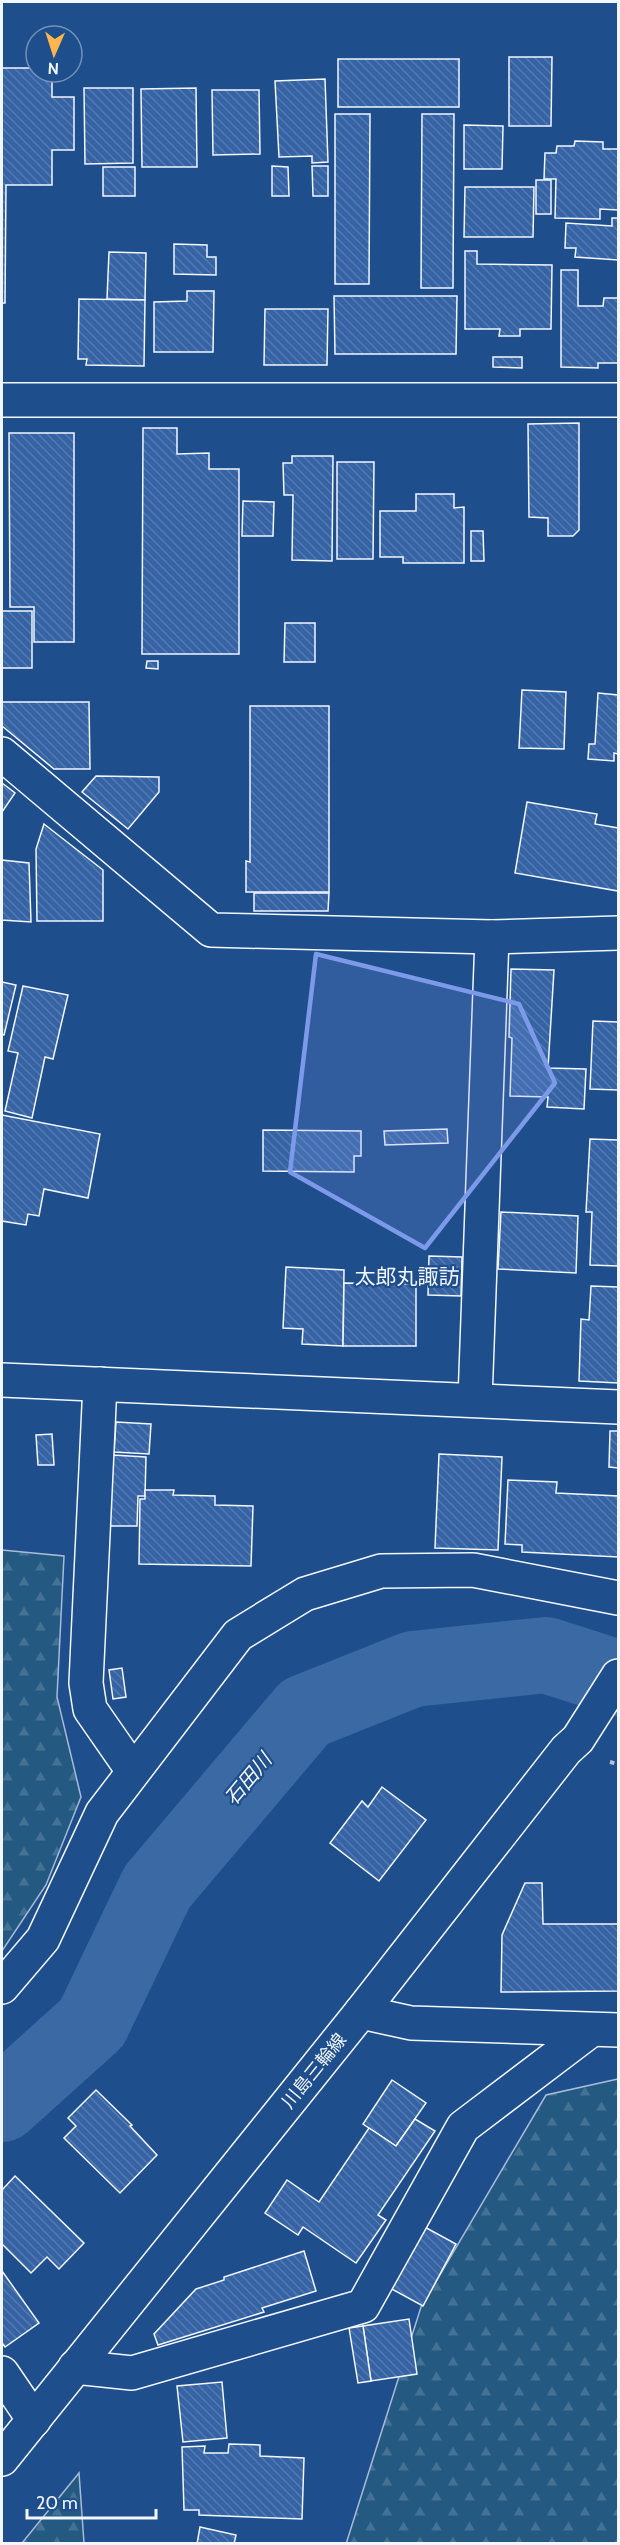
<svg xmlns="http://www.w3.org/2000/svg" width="620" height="2545" font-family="Cabin,'Noto Sans JP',sans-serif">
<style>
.forest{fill:url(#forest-firs);stroke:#a8bbd7;stroke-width:1.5}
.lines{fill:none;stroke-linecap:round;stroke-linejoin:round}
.river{stroke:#3b69a3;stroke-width:76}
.building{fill:url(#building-back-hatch);stroke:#f2f6ff;stroke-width:1.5}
.minor-casing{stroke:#f2f6ff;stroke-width:36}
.major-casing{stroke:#f2f6ff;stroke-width:36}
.path{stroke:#b3c4dc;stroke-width:4;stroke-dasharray:4.5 3;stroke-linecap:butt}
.minor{stroke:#1f4e8c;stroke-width:33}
.major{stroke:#1f4e8c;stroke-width:33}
.marked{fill:#7d9aea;fill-opacity:0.2;stroke:#7d9aea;stroke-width:4.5;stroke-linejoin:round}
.labels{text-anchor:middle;stroke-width:4.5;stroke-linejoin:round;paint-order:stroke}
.street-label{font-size:18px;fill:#f2f6ff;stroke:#1f4e8c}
.water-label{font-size:20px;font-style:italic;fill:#f2f6ff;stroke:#1f4e8c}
.quarter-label{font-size:21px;fill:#f2f6ff;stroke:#1f4e8c}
</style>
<defs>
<pattern id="forest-firs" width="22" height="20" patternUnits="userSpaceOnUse" patternTransform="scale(1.5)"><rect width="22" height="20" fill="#245a82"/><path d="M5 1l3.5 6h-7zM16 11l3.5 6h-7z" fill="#447295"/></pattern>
<pattern id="building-back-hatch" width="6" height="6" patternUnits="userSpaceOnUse" patternTransform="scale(1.5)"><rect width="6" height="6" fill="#3563a3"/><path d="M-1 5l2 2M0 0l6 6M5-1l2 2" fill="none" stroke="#537ab1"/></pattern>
</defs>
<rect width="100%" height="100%" fill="#1f4e8c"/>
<g class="forest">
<path d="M2 1550 64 1556 57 1697 81 1797 46 1885 2 1951Z"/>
<path d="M618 2079V2543L346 2544 421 2307 546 2095Z"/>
<path d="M79 2473 84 2543H22Z"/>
</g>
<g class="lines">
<path class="river" d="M2 2104 92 2023 157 1887 305 1712 413 1669 546 1655 618 1678"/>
</g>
<g class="building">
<path d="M509 57H552L551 126H509Z"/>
<rect x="338" y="59" width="121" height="48"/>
<path d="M2 68H36V72H52V97H74V150H52V185H6L5 303H2Z"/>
<path d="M325 79 328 162 312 163V156L279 157 275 81Z"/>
<path d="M84 88H133V163L85 164Z"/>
<path d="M196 88 197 167H142L141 89Z"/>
<path d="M212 90H259L260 154 213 155Z"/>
<path d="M335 114H370L369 284H335Z"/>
<path d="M422 114H454L453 288H421Z"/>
<path d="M464 125 503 126 502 169H464Z"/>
<path d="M575 141 603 142V149H618V210L600 209V219L555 218 556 179H544L545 153H556L557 146H574Z"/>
<path d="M272 166 288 167 289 196H272Z"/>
<path d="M312 166H328V196H313Z"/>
<rect x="103" y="167" width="32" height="29"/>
<rect x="536" y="180" width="15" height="34"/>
<path d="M465 187H534L533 237H464Z"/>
<path d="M612 218H618V260L575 257 576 248H565L566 223 612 226Z"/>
<path d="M174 244 207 245V257H216V275L174 274Z"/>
<path d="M465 251H477V264L552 265 551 329H520V336H499L500 329H465Z"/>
<path d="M109 252 146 253 145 300 107 299Z"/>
<path d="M561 270H578V306H603L604 298H618V363H598V368L561 367Z"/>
<path d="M187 291H214L213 352H154V302L187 301Z"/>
<path d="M334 296H457L456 354H335Z"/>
<path d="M79 299 145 300 144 366 86 365 87 359H78Z"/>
<path d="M265 309H328L327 365H264Z"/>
<path d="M493 357H522V368L493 367Z"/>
<path d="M579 423V530L573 536H548V518L529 517 528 424Z"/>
<path d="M143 428H177V454L209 453V469H239V654H142Z"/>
<path d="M9 433H74V642H34V607H10Z"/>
<path d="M292 456H333L332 561 292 560 293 495H284L283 463H292Z"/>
<path d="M337 462H374L373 559H337Z"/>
<path d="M416 494H454V508L464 507V563H403V557H380V511H416Z"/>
<path d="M243 501 274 502 273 536H242Z"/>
<path d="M471 531H483L484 561H471Z"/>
<rect x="2" y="611" width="30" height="57"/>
<path d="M285 623H315V662H284Z"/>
<path d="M147 661H158V669L146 668Z"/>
<path d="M522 690 566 692 564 749 519 748Z"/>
<path d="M598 693 618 695V754L614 753V761L588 759 589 744H595Z"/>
<path d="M2 702H89L90 769H54L2 726Z"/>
<path d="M250 706H329V892H246V861L250 862Z"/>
<path d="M96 776 159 777V792L128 829 82 792Z"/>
<path d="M2 783 15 793 2 812Z"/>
<path d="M527 802 597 814 595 824 618 828V891L515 873Z"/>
<path d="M44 824 103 870V921H37L36 849Z"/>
<path d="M2 860 29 863 31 922 2 920Z"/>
<path d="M254 893H329L328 911H254Z"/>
<path d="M511 969 554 970 548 1068 586 1069 584 1109 547 1107 548 1097 510 1096 512 1038 509 1037Z"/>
<path d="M2 982 16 985 4 1035H2Z"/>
<path d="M23 986 68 995 53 1059 45 1057 32 1118 5 1111 18 1053 8 1051Z"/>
<path d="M593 1021 618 1022V1090L590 1089Z"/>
<path d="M2 1115 100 1134 88 1198 44 1189 39 1216 28 1214 26 1225 2 1221Z"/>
<path d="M447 1129 448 1143 385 1145 384 1131Z"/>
<path d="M263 1130 361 1131V1156H354V1172L263 1171Z"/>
<path d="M590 1139 618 1140V1266L590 1265 592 1212H586Z"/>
<path d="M501 1212 578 1216 576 1273 498 1269Z"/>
<path d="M429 1256 462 1257 461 1296 428 1295Z"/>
<path d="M286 1267 344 1270 343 1346 302 1344 303 1329 283 1328Z"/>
<path d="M344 1283 416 1284V1346H343Z"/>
<path d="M591 1286 618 1287V1383L579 1381 581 1319 589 1320Z"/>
<path d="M116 1422 151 1424 149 1454 114 1452Z"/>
<path d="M610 1431H618V1468L609 1467Z"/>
<path d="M52 1434 54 1465H38L36 1435Z"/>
<path d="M439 1454 502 1457 498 1550 435 1548Z"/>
<path d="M112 1455 146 1457 145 1496H138L137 1526H110Z"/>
<path d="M508 1480 557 1482 556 1493 618 1496V1557L522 1552V1545L505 1544Z"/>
<path d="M145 1490H174L173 1495 215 1496V1505L253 1506 251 1566 139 1564 140 1499H145Z"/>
<path d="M122 1668 126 1697 113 1699 109 1670Z"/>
<path d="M382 1787 426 1820 379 1881 330 1843 362 1801 368 1807Z"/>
<path d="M525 1883H542L543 1924H618V1991L501 1992 502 1935Z"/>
<path d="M392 2080 426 2103 396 2146 363 2124Z"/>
<path d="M96 2090 132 2125 130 2126 157 2155 120 2193 64 2138 76 2126 68 2118Z"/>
<path d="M415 2119 435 2131 378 2215 386 2220 356 2263 303 2227 298 2235 265 2213 287 2180 319 2202 369 2128 396 2146Z"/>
<path d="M15 2176 84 2243 59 2269 47 2257 31 2273 2 2244V2190Z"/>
<path d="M421 2225 456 2244 423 2306 388 2287Z"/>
<path d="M304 2251 316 2291 262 2308 264 2312 158 2345 154 2334 196 2289 224 2280V2277Z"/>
<path d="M2 2271 39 2323 5 2347 2 2343Z"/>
<path d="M409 2319 417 2374 371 2381 363 2326Z"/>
<path d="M363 2326 371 2381 358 2383 349 2328Z"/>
<path d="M222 2382 227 2438 183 2442 177 2386Z"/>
<path d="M229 2444 260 2445V2456L304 2458 302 2519 199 2515V2510H184L182 2447 205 2446 204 2453H228Z"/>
<path d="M200 2527 236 2535 234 2544H197Z"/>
</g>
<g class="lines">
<defs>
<g id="minor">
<path d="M2 400H618"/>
<path d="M2 754 211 930 492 937 618 933"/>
<path d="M2 1380 618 1407"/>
<path d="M100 1384 86 1683 90 1709 133 1771"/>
<path d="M475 1400 492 937"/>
<path d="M2 1987 43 1939 102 1813 238 1635 305 1594 381 1571 473 1570 618 1598"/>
<path d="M361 2012 411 2023 618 2030"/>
<path d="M75 2367 132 2373 363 2306 463 2127 591 2030"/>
<path d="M2 2373 34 2420"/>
</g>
<path id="major" d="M2 2459 361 2012 566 1750 578 1739 618 1676"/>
</defs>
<use href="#minor" class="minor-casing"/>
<use href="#major" class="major-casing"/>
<path class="path" d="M610 1762 618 1764"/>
<use href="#minor" class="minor"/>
<use href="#major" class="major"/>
</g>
<path class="marked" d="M316 954 519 1004 555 1083 425 1248 290 1172Z"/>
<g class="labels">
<g class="street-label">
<text transform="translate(314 2071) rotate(-51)" y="6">川島三輪線</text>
</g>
<g class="water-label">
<text transform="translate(248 1779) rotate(-50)" y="7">石田川</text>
</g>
<g class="quarter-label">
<text x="407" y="1284">太郎丸諏訪</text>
</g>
</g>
<rect width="620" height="2545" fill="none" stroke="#f2f6ff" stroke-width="6"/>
<g transform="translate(54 54) rotate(183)"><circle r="28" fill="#1f4e8c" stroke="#7391ba" stroke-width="1.5"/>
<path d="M0-4.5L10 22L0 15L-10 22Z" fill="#ffb74d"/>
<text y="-9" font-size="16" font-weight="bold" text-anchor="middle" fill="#f2f6ff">N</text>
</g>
<path d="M27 2509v9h129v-9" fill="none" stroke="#f2f6ff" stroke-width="3"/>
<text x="36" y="2509" font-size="18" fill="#f2f6ff" stroke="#1f4e8c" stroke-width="4.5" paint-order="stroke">20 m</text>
</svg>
